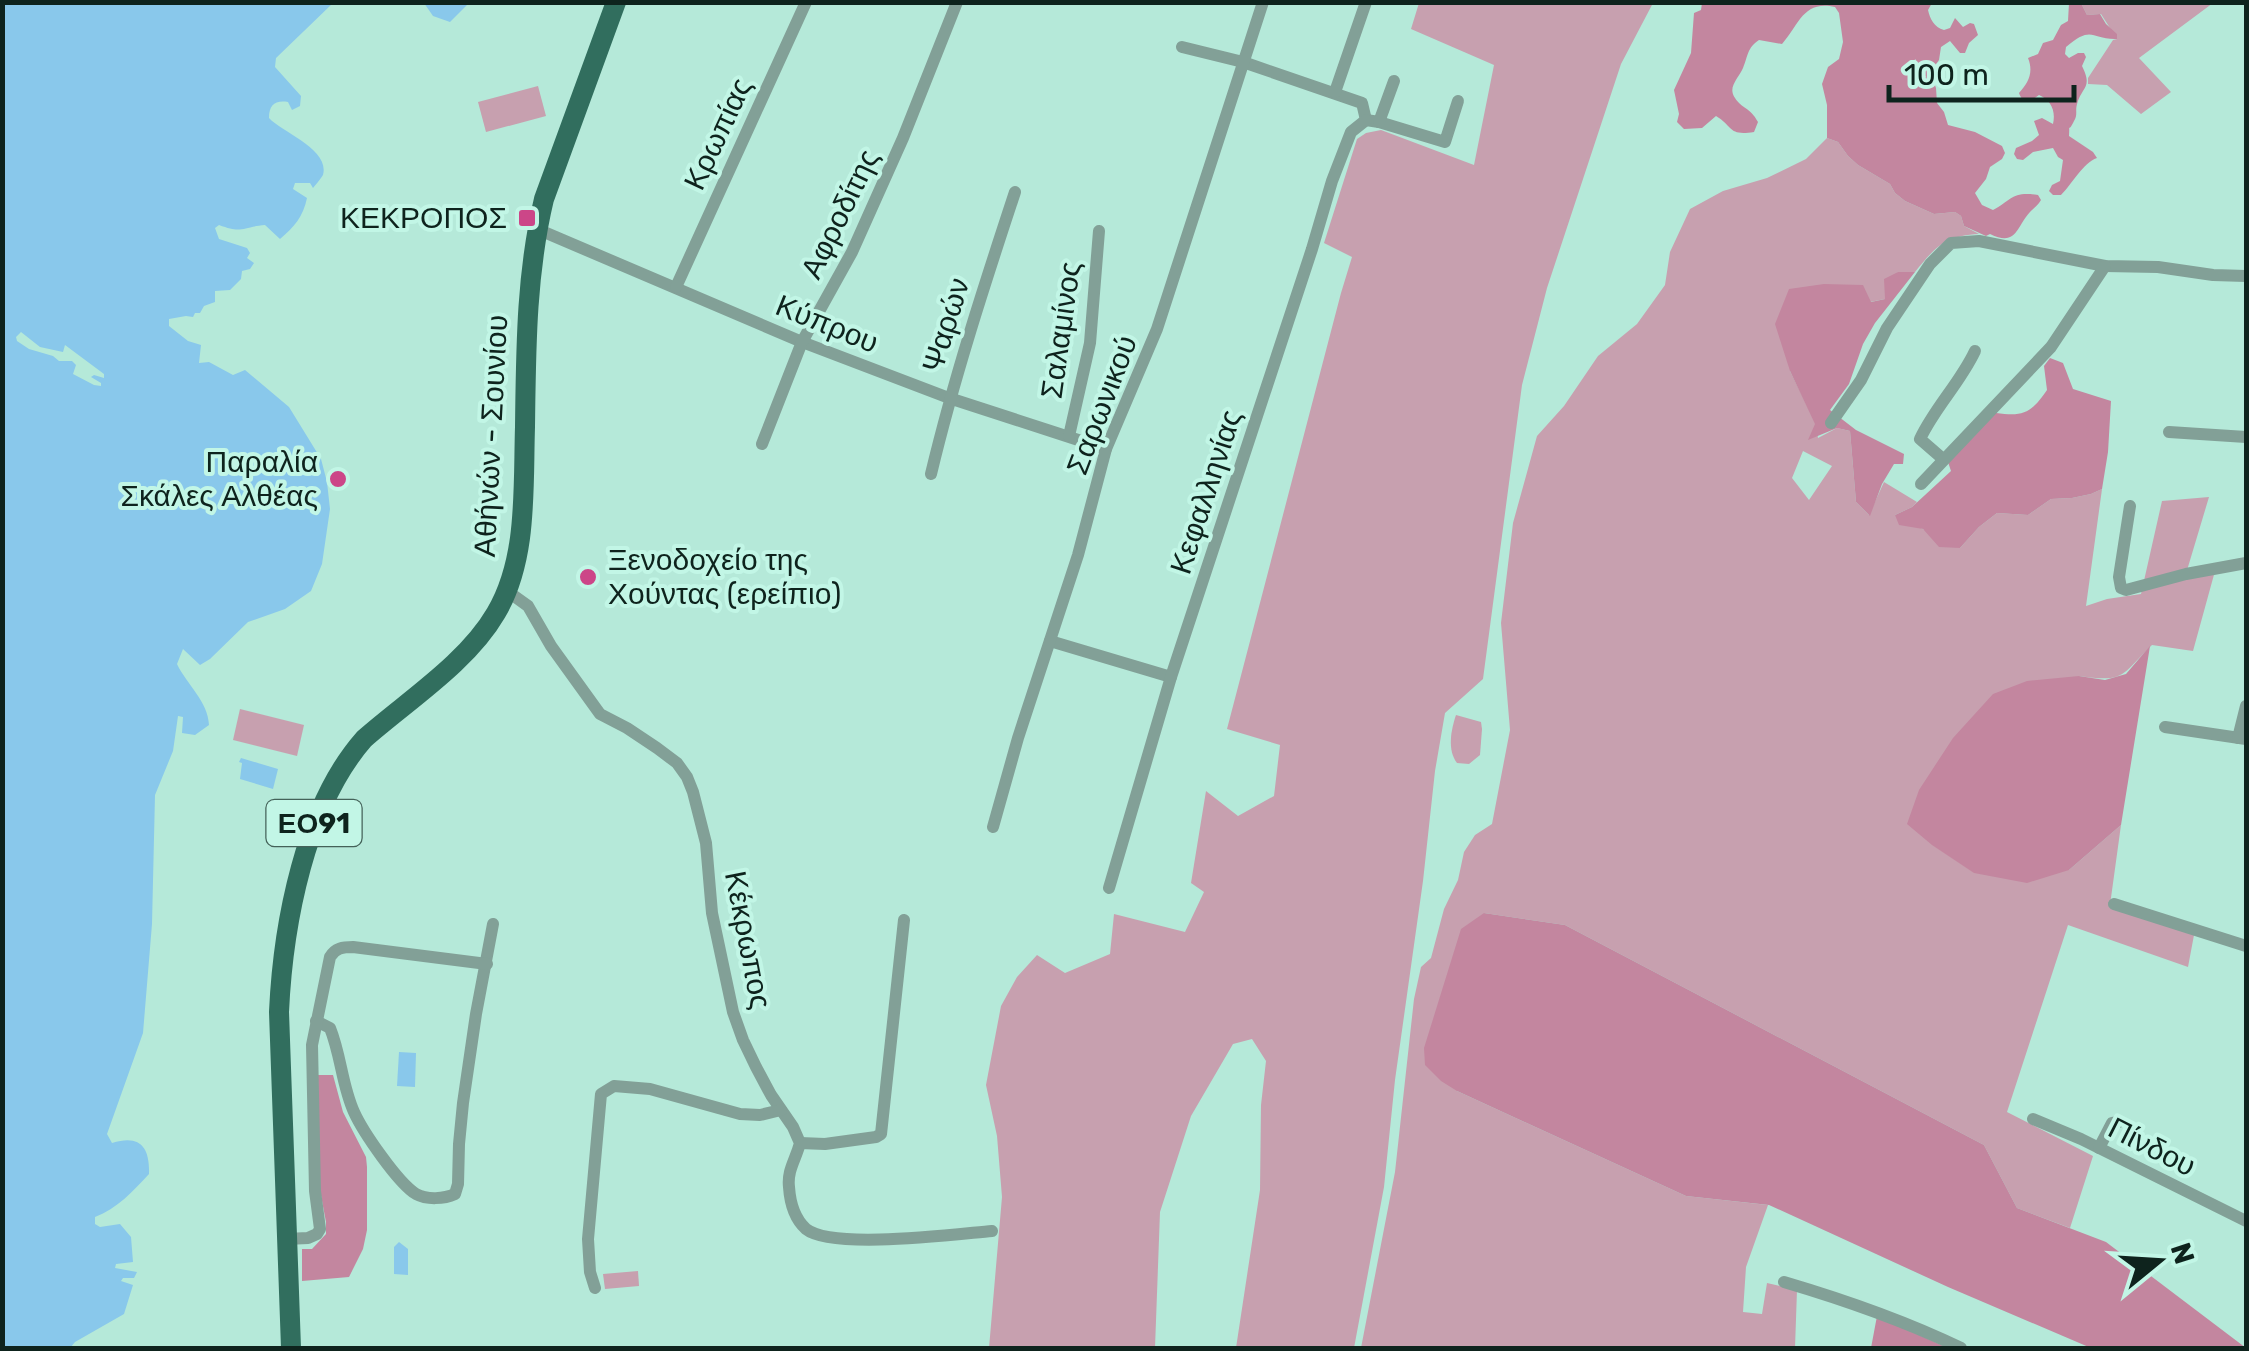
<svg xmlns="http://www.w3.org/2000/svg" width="2249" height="1351" font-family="Rubik,sans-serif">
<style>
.green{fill:#c7a0af;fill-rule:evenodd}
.forest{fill:#c3869f}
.water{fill:#89c8eb;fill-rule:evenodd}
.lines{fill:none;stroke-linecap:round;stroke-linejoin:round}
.street{stroke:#82a097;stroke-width:12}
.primary{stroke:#316e5e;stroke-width:20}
.poi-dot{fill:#cc4688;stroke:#c2f6e6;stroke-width:4}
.labels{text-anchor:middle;stroke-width:8;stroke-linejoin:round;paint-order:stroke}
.shield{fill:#c2f6e6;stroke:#446259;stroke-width:2.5}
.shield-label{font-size:28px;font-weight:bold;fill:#0e231d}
.street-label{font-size:30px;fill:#0e231d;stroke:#c2f6e6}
.poi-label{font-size:30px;fill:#0e231d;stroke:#c2f6e6;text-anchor:end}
</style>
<rect width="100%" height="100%" fill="#b5e9d9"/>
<g class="green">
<path d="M1419 3H1653L1621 64 1547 288 1522 385 1483 679 1445 713 1435 771 1423 881 1395 1080 1384 1187 1354 1348H1236L1260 1190 1261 1105 1266 1061 1252 1039 1233 1044 1191 1116 1160 1212 1155 1348H989L1002 1197 997 1136 986 1085 1001 1006 1017 977 1037 955 1065 973 1110 954 1114 914 1185 932 1204 892 1191 883 1206 791 1238 816 1274 796 1280 745 1227 729 1341 293 1352 257 1324 243 1357 139 1366 133 1381 130 1474 165 1494 65 1411 29Z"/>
<path d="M2081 3H2213L2139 58 2171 92 2141 114 2107 85 2088 84V78L2113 40 2117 39 2101 14 2087 15Z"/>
<path d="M538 86 546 116 486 132 478 102Z"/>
<path d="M1827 138 1838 142 1848 156 1858 165 1890 184 1895 193 1905 201 1934 214 1955 212 1961 216 1964 226 1979 234C1945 236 1936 246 1915 272H1898L1885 299 1870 302 1790 371 1816 424 1818 438 1837 428 1850 431 1856 502 1869 515 1884 482 1917 502 1912 507 1895 515 1960 548 1979 527 1997 513 2028 515 2051 499 2072 498 2091 494 2102 489 2086 606 2107 599 2141 594 2162 501 2209 497 2185 577 2215 571 2193 651 2152 645C2121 675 2126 683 2079 676L2069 870 2121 825 2110 905 2194 935 2188 967 2068 925 2007 1112 2093 1156 2070 1228 2017 1208 1984 1145 1565 925 1484 913 1457 1091 1686 1196 1768 1205 1746 1267 1743 1312 1762 1314 1767 1283 1797 1290 1795 1348H1361L1395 1172 1414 999 1421 967 1431 958 1444 909 1458 880 1464 852 1475 835 1492 824 1510 730 1501 623 1513 523 1537 436 1564 406 1598 356 1637 324 1665 285 1670 252 1690 209 1723 191 1767 178 1806 159ZM1803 451 1832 466 1809 500 1792 478Z"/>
<path d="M240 709 304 725 297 756 233 740Z"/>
<path d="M1456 715 1481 722 1482 729 1480 755 1469 764 1457 763C1447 750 1451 730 1456 715Z"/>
<path d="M638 1271 639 1286 605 1289 603 1274Z"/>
</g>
<g class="forest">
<path d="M1702 3H1932L1928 10C1930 19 1934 27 1944 30L1950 28 1955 18 1963 27 1970 23 1974 24 1978 35 1969 43 1965 53H1960L1950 41 1941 47 1939 60 1932 70 1931 75 1936 88 1937 103 1944 112 1948 125 1975 132 2002 146 2005 153 2002 159 1990 167 1986 179 1975 193 1982 205 1993 210C2012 200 2012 191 2038 195L2041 200C2038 205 2034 208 2030 212 2016 227 2017 247 1990 234L1986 236 1964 226 1961 216 1955 212 1934 214 1905 201 1895 193 1890 184 1858 165 1848 156 1838 142 1827 138V105L1822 84 1828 67 1839 59 1843 42 1839 13 1835 7C1803 0 1799 25 1782 44L1759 40C1747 48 1748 56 1743 68 1739 78 1727 87 1735 98 1742 109 1750 107 1758 122L1754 132C1728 136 1734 127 1716 116L1702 128 1684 129 1677 122 1679 114 1674 90 1691 53 1694 13 1701 10Z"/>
<path d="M2069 3H2081L2087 15 2100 14 2106 24 2117 34V39C2091 40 2093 24 2066 47L2065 54 2069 58 2078 53H2084L2086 57 2082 66C2093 88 2082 86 2077 104 2075 112 2078 114 2074 121 2067 136 2070 119 2069 136L2093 152 2097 158C2083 163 2072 184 2061 195H2053L2049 191 2052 185 2060 181 2063 160 2058 157 2053 148 2033 152 2023 160 2017 159 2014 154 2016 148 2032 141 2039 135 2034 121 2042 118 2053 124C2056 111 2051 100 2039 95 2031 101 2023 105 2019 93 2028 83 2034 73 2028 58L2038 54 2043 43 2053 40 2061 25 2068 21Z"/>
<path d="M1898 272H1915L1875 323 1863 344 1849 384 1830 410 1856 430 1904 454 1903 464H1894L1882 484 1870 516 1856 502 1850 431 1837 428 1808 440 1815 424 1790 371 1775 324 1789 289 1824 284 1863 285 1871 302 1885 299 1884 279Z"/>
<path d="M2050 358 2063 363 2073 389 2111 401 2108 452 2102 489 2091 494 2072 498 2051 499 2028 515 1997 513 1979 527 1960 548 1939 547 1923 529 1899 525 1895 515 1912 507 1951 471 1948 462 1996 413C2024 417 2031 413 2047 390L2044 366Z"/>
<path d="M2150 646 2121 825 2069 870 2027 883 1974 873 1932 845 1907 824 1919 790 1953 738 1993 694 2027 681 2079 676 2105 680 2126 674Z"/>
<path d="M1484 913 1565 925 1984 1145 2017 1208 2106 1242 2246 1348H2091L1948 1287 1769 1205 1686 1196 1457 1091 1441 1081 1425 1065 1424 1048 1461 929Z"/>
<path d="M318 1075H333L343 1112 366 1157 367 1167V1230L363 1249 349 1277 302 1281V1249H312L326 1234V1222L319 1185Z"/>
<path d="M1877 1316 1948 1348H1871Z"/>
</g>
<g class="water">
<path d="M3 2H332V4L276 58 275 67 301 96 300 106 292 110 288 102C275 100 269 105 269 118 283 133 330 149 323 175 322 177 314 187 313 188L310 183H295L293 189 307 198C303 217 294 227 280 239L265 225C241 227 243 234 219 225L215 228 219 239 247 248 250 253 247 258 254 263 250 269 242 271 241 279 230 290 215 291V302L204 306 200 313H195L193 317 186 316 169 319V326L188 341 201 345 199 363 209 362 233 375 245 370 289 407 321 459 327 482 330 509 322 564 311 591 285 609 248 622 210 659 200 665 183 649 177 664C187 685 208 701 209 725L195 735 182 733 183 717 178 716 173 751 155 795 152 924 143 1033 107 1134 112 1143C140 1134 150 1147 149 1174 133 1191 117 1209 95 1217V1224L100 1227 120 1224 131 1237 133 1262 116 1264 115 1268 137 1272 134 1278H123L121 1281 133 1285 124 1314 75 1342 70 1348H3ZM21 332 40 347 63 352 65 345 104 374V378L94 375 91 377 101 383V386L94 385 73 374 76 365 72 361H59L53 356 29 349 17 341 16 337Z"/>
<path d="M424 3H469L450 22 433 16Z"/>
<path d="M241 758 278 769 273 789 240 779 242 763 239 762Z"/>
<path d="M399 1052 416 1053 415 1087 397 1086Z"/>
<path d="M399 1242 408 1249V1275L394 1274V1247Z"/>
</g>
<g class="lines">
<g class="street">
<path d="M1182 47 1243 62 1362 103 1366 120"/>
<path d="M1335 92 1366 2"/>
<path d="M1366 120 1379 122 1445 142 1458 101"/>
<path d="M1379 122 1394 81"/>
<path d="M537 229 802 342 949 398 1106 449"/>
<path d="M676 287 806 2"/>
<path d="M1831 423 1861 380 1887 328 1930 264 1951 243 1979 241 2105 266 2158 267 2213 275 2246 276"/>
<path d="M2169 432 2246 437"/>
<path d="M1069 436 1090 343 1099 231"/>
<path d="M762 444 802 342 852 252 903 138 957 2"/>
<path d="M1943 459 1920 439C1935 407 1960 383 1975 351"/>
<path d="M931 474C954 378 984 286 1015 192"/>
<path d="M1921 484 2051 347 2105 266"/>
<path d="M2130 506 2119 577 2121 588 2126 590 2186 574 2246 563"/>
<path d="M507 591 528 606 551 646 600 714 627 728 657 748 677 763 687 777 693 792 706 843 712 913 733 1012 743 1040 756 1067 771 1095 793 1127 800 1143C796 1159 787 1170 789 1187 790 1202 795 1219 806 1229 832 1250 956 1234 992 1231"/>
<path d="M1050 641 1171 677"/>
<path d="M2165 727 2246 739"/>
<path d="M2238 738 2246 706"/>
<path d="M993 827 1018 738 1078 555 1106 449 1157 329 1263 2"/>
<path d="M1109 888 1171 677 1312 249 1332 181 1351 132 1366 120"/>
<path d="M2114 904 2246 946"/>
<path d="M316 1021 330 1028C341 1055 342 1086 354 1112 363 1132 398 1183 416 1194 427 1200 444 1199 455 1194L458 1184 459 1144 463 1103 476 1014 493 924"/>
<path d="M2033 1119 2081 1139 2246 1221"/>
<path d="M800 1143 825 1144 876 1137 881 1134 904 920"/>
<path d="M2099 1148 2112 1123 2119 1122"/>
<path d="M286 1239 308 1238 317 1234 320 1229 315 1191 312 1045 330 957C335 948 343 947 353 947L487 964"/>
<path d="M1784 1282C1845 1300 1903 1320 1961 1348"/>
<path d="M595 1288 590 1272 588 1239 601 1094 614 1086 650 1089 740 1114 760 1115 781 1110"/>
</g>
<path class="primary" d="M291 1348 279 1012C283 924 305 806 364 739 407 701 467 663 496 613 528 559 523 488 525 427 526 350 526 274 544 199L616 2"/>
</g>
<g class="poi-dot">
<rect x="517" y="208" width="20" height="20" rx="5"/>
<circle cx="338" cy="479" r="10"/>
<circle cx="588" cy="577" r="10"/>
</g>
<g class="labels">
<rect class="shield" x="266.5" y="800" width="95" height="46" rx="8"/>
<g class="shield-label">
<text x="314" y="833">ΕΟ91</text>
</g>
<g class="street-label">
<text transform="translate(718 134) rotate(-65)" y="10">Κρωπίας</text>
<text transform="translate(840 214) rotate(-64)" y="10">Αφροδίτης</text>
<text transform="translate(827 324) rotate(22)" y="10">Κύπρου</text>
<text transform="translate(946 325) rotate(-73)" y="10">Ψαρών</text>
<text transform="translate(1061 330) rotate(-82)" y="10">Σαλαμίνος</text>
<text transform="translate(1102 405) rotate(-69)" y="10">Σαρωνικού</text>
<text transform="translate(491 436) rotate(-87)" y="10">Αθήνών - Σουνίου</text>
<text transform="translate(1206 492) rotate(-72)" y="10">Κεφαλληνίας</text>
<text transform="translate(748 940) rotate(79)" y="10">Κέκρωπος</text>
<text transform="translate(2152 1147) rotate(27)" y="10">Πίνδου</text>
</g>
<g class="poi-label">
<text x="507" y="228">ΚΕΚΡΟΠΟΣ</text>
<text x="318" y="472">Παραλία<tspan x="318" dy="34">Σκάλες Αλθέας</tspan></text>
<text x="608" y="570" text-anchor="start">Ξενοδοχείο της<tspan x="608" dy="34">Χούντας (ερείπιο)</tspan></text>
</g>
</g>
<rect width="2249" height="1351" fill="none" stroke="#0e231d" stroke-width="10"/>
<g transform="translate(2159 1261) rotate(72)" stroke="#c2f6e6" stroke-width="8" paint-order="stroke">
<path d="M0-8L18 38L0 25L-18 38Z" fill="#0e231d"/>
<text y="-15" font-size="28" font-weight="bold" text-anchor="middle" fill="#0e231d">N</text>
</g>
<path d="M1889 85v15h185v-15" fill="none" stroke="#0e231d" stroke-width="5"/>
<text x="1904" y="85" font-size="30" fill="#0e231d" stroke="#c2f6e6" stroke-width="8" paint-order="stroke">100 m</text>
</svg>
